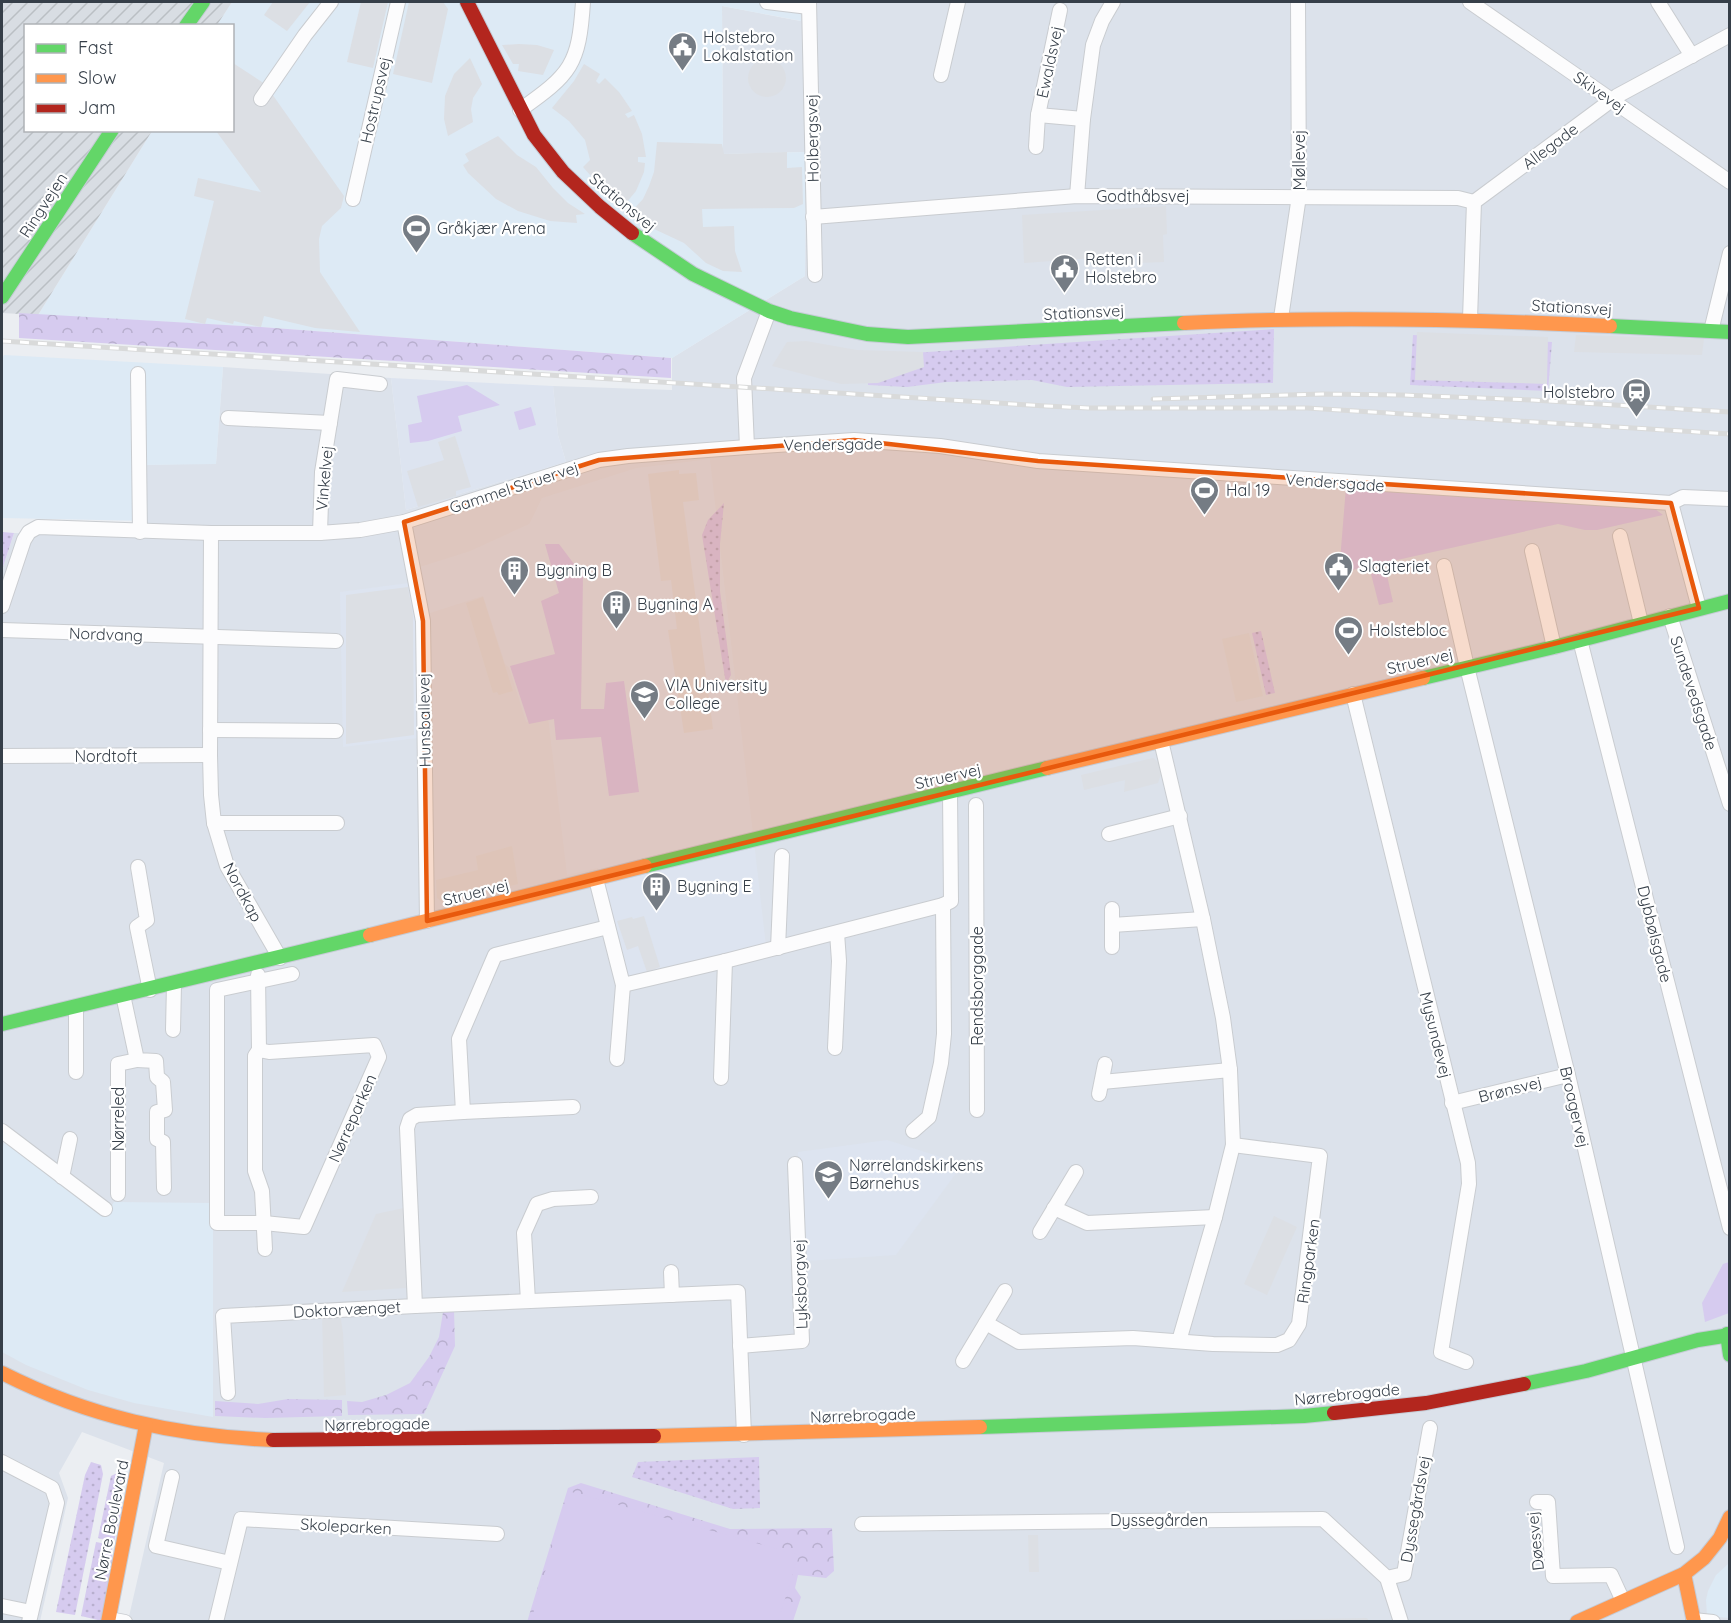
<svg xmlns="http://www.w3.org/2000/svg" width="1731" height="1623" font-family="Quicksand,sans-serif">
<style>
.residential{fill:#dce2eb}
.commercial{fill:#ddeaf5}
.industrial{fill:url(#industrial-furrows)}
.education{fill:#dde4f0}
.grass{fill:url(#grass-dots)}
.forest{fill:url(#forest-crowns)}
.park{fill:#d6cbef}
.parking{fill:#dcdfe4}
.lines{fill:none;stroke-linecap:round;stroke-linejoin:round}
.street-casing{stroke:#c9ccd0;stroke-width:16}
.fast-casing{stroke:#c5cbd5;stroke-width:16}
.slow-casing{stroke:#c5cbd5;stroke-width:16}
.jam-casing{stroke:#c5cbd5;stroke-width:16}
.street{stroke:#fcfcfd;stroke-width:14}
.fast{stroke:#63d668;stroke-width:14}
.slow{stroke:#ff974d;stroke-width:14}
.jam{stroke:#b3261e;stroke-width:14}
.rail-casing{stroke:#d9dada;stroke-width:5}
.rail{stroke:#fff;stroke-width:3;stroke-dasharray:9;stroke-linecap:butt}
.marked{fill:#e8590c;fill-opacity:0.2;stroke:#e8590c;stroke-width:4.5;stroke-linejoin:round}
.labels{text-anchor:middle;stroke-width:4.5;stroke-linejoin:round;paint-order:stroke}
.poi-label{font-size:16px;fill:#363f49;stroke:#fff;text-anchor:start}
.street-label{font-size:16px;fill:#363f49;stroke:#fff}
</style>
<defs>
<pattern id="industrial-furrows" width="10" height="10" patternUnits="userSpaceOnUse" patternTransform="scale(1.5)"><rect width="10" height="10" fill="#d8dde3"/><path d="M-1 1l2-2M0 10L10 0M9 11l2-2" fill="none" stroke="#babfc4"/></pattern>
<pattern id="grass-dots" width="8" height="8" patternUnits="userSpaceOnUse" patternTransform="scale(1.5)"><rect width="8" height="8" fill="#d6cbef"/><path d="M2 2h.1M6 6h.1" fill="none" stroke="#b8afce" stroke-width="1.8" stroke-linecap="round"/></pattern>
<pattern id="forest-crowns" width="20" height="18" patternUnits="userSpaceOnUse" patternTransform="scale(1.5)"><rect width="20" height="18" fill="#d6cbef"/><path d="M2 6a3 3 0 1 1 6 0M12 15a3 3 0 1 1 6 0" fill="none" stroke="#b8afce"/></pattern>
</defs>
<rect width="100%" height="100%" fill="#ebeef2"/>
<path class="residential" d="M800 2H1729V1621H128L164 1463 82 1432 59 1473 68 1498 40 1621 2 1622V570L14 533 148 537 146 465 216 463 223 367 391 378 406 510 566 462 558 435 553 386 672 390V358L805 276 806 152 723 154 722 6 800 21Z"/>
<g class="commercial">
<path d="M232 2H800L801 21 722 6 723 154 806 152 805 276 672 358 261 327 38 315 152 131 232 130V26L217 25Z"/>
<path d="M4 355 223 367 216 464 146 465 148 521 2 518V359Z"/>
<path d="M5 1141 104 1217 114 1202 213 1203V1417L134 1403 88 1390 26 1365 2 1352V1149Z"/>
<path d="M1729 1563V1618L1707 1616 1706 1600 1708 1591 1716 1575Z"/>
</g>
<path class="industrial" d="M2 2H232L217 25 26 26V130L152 131 38 315 2 313Z"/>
<g class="education">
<path d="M391 378 553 386 558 435 566 462 406 510Z"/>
<path d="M710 459 766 946 628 980 598 868 567 875 548 718 526 722 509 668 505 664 483 596 415 618 418 738 343 747 340 592 409 583 407 571 470 551 529 524 542 498 636 468Z"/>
<path d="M887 1140 963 1164 896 1255 805 1261 798 1152Z"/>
</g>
<g class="grass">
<path d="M1274 329 1273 383 1067 387 1032 380 946 382 907 387 868 385 867 356Z"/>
<path d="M1413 335 1552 342 1548 391 1410 385Z"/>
<path d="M724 503 720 544V591L731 675 726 684 702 535 708 520Z"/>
<path d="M2 532 14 533 2 570Z"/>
<path d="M1261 631 1275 693 1266 695 1252 633Z"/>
<path d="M759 1457 760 1508 733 1509 632 1477 638 1462Z"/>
<path d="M91 1462 101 1465 103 1474 75 1615 56 1612 85 1475Z"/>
<path d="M123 1470 122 1508 114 1542 98 1538 111 1476Z"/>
<path d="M96 1542 112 1545V1580L102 1621 81 1616Z"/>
</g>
<g class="forest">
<path d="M19 313 261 327 671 358V378L19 338Z"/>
<path d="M454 1310 455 1346 424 1414 348 1415 347 1401 362 1402 386 1395 410 1383 429 1357 439 1337 443 1312Z"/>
<path d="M288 1399 342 1400V1416L265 1418 215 1416V1401L258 1404Z"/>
<path d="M581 1483 730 1529 832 1528 834 1571 826 1578 798 1575 795 1588 801 1597 793 1621 527 1622 568 1488Z"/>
</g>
<g class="park">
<path d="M467 385 500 405 458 416 462 431 428 441 410 443 408 425 422 422 417 396Z"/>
<path d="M531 407 536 425 519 430 514 412Z"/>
<path d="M1346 487 1655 509 1663 515 1597 530H1585L1558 524 1339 573Z"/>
<path d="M545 544H559L583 576 581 709H604L606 683 624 681 639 792 609 796 601 737 556 740 554 719 529 724 510 666 555 654 541 601 559 593Z"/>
<path d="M1386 571 1393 602 1379 605 1371 574Z"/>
<path d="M1729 1262V1313L1705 1322 1702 1303 1723 1264Z"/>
<path d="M568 1491 799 1555 778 1621H531Z"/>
</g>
<g class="parking">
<path d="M273 2H310L287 31 264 15Z"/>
<path d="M361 2H388L373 68 347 62Z"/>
<path d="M409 2H443L448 9 432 83 393 74Z"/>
<path d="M519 44 537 45 554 50 543 75 518 71 519 64H513L502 45Z"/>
<path d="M470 58 482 84 473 98 471 109 473 122 448 136 444 119 445 96 454 74Z"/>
<circle cx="767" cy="78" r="19"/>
<path d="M233 63 265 84 344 196 341 208 322 226 319 239 320 272 360 332 315 328 264 316 261 327 234 321 233 324 207 318 205 324 185 319 214 201 194 196 198 178 261 192 216 131 232 130Z"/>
<path d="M584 64 600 74 596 81 599 84 605 78 619 92 632 111 625 114 628 118 634 115 642 134 646 157H638V162L645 163 644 172 636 191 626 203 621 197 615 203 583 167 590 160 585 140 569 121 552 108 574 81Z"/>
<path d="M498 136 517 155 536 167 553 188 568 203 585 214 576 215 577 223 550 221 518 211 496 199 468 173 463 165 469 161 465 154Z"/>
<path d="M657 142 722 144 724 154 787 152V168L802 167 803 204 794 208 702 209 703 227 734 226 735 251 742 272 723 271 706 263 684 243 637 221 629 214 643 199 649 186 654 172Z"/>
<path d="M1166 206 1167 234 1163 235 1164 262 1139 263 1138 255 1024 263 1022 215Z"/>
<path d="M1417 332 1548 337 1547 384 1415 380Z"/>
<path d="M1576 335 1704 339 1702 355 1574 352Z"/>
<path d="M806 341 857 350 923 352 924 367 878 383 841 384 772 366 787 342Z"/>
<path d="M455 436 471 487 456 491V496L418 507 407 471 444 460 438 442Z"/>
<path d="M679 470V474L696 473 699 500 683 502 713 729 684 733 668 630 677 629 671 580 661 581 648 474Z"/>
<path d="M408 587 413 615 414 735 346 744V595Z"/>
<path d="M483 597 513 691 499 695 497 692 493 693 466 603Z"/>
<path d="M1249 633 1263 696 1236 702 1222 639Z"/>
<path d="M1153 758 1159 763H1162L1164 773 1161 774 1158 783 1124 792 1125 780 1084 790 1081 775Z"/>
<path d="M512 846 518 884 443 903 437 898 436 880 478 870 476 856Z"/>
<path d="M644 916 660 967 647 972 638 946 627 950 617 921 632 917 633 919Z"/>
<path d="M404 1208 406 1288 342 1292 376 1214Z"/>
<path d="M1274 1216 1297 1227 1267 1295 1244 1284Z"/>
<path d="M322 1313H340L343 1333 346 1395 324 1397Z"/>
<path d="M1028 1535H1038L1039 1572H1029Z"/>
<path d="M1367 1618 1369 1621H1214Z"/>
</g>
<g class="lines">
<defs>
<g id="street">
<path d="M767 2 809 7"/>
<path d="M809 2 815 275"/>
<path d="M1470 2 1730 182"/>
<path d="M1658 2 1692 56"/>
<path d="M941 75 958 2"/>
<path d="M261 99 305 35 331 2"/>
<path d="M520 110C571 74 579 65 583 2"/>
<path d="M1038 115 1083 119"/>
<path d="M1036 147 1038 115 1060 10"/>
<path d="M1077 196 1083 119 1093 45 1102 21 1113 2"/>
<path d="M353 199 398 2"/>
<path d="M813 217 1077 196 1458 198 1474 202"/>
<path d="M1281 318 1299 196 1298 2"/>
<path d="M1470 319 1474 202 1617 96 1730 35"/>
<path d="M1711 331 1730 253"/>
<path d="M138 374 140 532"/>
<path d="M228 418 330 423"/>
<path d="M747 447 744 378 769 311"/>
<path d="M1671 503 1683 497 1730 499"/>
<path d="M404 522 423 621 427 921"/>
<path d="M211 533 210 755 211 795 214 823 227 866 280 958"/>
<path d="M320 533 322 472 337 379 380 384"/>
<path d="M1620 536 1641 623"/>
<path d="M1532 551 1554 647"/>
<path d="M1444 566 1467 667 1568 1075 1677 1547"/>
<path d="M2 606 24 540 29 532 38 527 211 533H320L360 530 404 522 599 460 628 456 747 447 854 440 940 446 1038 461 1671 503 1699 608"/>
<path d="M1670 616 1730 804"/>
<path d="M2 630 336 641"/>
<path d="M1580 640 1730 1228"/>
<path d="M1353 694 1468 1163 1469 1184 1441 1352 1466 1362"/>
<path d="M210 730 336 731"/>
<path d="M1161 741 1203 919 1223 1018 1230 1070 1233 1145 1215 1217 1179 1341"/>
<path d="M2 756 210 755"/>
<path d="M976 805 977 1110"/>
<path d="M214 823H337"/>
<path d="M1109 834 1180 816"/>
<path d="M138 867 147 920 137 927 150 990"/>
<path d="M596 879 623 985 725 961 943 905 951 901 950 792"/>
<path d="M1112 909V947"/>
<path d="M1112 925 1203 919"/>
<path d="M778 948 782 856"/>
<path d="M258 975 259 1050 255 1056V1171L262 1191 265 1249"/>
<path d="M123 995 137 1060 156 1061 157 1077 163 1082 165 1110 157 1112V1139L163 1142 164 1188"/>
<path d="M76 1007V1072"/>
<path d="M173 1030 174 984"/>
<path d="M835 1048 839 961 837 933"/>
<path d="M259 1050 269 1052 374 1045 379 1057 304 1227 264 1223H217V990L292 974"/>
<path d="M617 1059 623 985"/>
<path d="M721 1078 725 961"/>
<path d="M1102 1082 1230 1070"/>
<path d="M1099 1094 1105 1064"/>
<path d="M1452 1103 1568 1075"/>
<path d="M573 1107 463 1112 459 1039 495 955 608 927"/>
<path d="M2 1131 105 1209"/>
<path d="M913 1131 929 1117 941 1063 944 1034 943 905"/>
<path d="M62 1177 70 1139"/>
<path d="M118 1194V1064L137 1060"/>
<path d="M1054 1208 1087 1223 1215 1217"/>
<path d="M1040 1232 1076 1172"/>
<path d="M671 1272 672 1295"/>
<path d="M528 1301 524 1233 537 1204 553 1199 591 1197"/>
<path d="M415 1306 738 1292 744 1435"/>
<path d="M986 1323 1019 1342 1133 1338 1213 1344 1277 1345 1289 1340 1299 1324 1320 1156 1233 1145"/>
<path d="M740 1346 802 1341 795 1164"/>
<path d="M963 1361 1005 1291"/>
<path d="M228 1393 223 1316 415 1306 407 1128 410 1119 417 1115 463 1112"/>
<path d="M2 1462 52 1488 57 1503 29 1622"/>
<path d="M172 1477 156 1546 230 1563"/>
<path d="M1537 1502H1548L1553 1576 1611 1575 1623 1601"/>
<path d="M862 1524 1323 1519 1387 1578 1401 1622"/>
<path d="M1387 1578 1404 1574 1430 1428"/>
<path d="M2 1606 31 1612"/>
<path d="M109 1619 125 1622"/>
<path d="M1693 1620 1713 1622"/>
<path d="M216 1622 241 1519 497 1534"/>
</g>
<g id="fast">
<path d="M186 26 203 2"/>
<path d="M632 233 693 274 769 311 790 318 867 334 908 337 1184 323"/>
<path d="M2 297 112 130"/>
<path d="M1610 326 1730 332"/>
<path d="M1423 678 1554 647 1730 601"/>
<path d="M645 866 1047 768"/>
<path d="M2 1024 370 935"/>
<path d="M1727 1334 1730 1355"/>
<path d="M1524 1384 1586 1371 1698 1340 1730 1335"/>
<path d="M980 1427 1304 1416 1334 1413"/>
</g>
<g id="slow">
<path d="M1184 323C1327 316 1467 319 1610 326"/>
<path d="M1047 768 1423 678"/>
<path d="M370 935 645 866"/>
<path d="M2 1373C89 1417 176 1436 273 1440"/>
<path d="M654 1436 980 1427"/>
<path d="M1684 1574 1694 1622"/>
<path d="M108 1622 146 1425"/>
<path d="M1577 1622 1684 1574 1704 1558 1720 1538 1730 1517"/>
</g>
<g id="jam">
<path d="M467 2 534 135 563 172 600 207 632 233"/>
<path d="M1334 1413 1426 1403 1524 1384"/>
<path d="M273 1440 654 1436"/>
</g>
</defs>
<use href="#street" class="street-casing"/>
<use href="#fast" class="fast-casing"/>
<use href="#slow" class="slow-casing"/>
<use href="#jam" class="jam-casing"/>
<use href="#street" class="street"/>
<use href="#fast" class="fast"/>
<use href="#slow" class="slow"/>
<use href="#jam" class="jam"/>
<defs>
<g id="rail">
<path d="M2 341 1046 406 1088 408H1307L1730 434"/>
<path d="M1153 399 1322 394 1402 395 1533 400 1730 412"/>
</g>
</defs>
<use href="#rail" class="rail-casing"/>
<use href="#rail" class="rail"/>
</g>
<path class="marked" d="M854 440 1038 461 1671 503 1699 608 427 921 423 621 404 522 599 460Z"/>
<defs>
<symbol id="civic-pin" viewBox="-11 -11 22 30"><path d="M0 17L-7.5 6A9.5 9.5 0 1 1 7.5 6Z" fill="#757c84" stroke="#fff"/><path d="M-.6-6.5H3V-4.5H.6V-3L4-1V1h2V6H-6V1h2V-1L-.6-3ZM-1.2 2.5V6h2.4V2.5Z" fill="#fff"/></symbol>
<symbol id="stadium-pin" viewBox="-11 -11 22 30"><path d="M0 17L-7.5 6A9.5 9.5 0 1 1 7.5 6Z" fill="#757c84" stroke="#fff"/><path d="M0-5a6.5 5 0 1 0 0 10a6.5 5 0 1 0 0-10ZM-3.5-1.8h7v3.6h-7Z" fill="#fff"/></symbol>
<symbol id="station-pin" viewBox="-11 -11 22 30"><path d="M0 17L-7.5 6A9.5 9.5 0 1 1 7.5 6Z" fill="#757c84" stroke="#fff"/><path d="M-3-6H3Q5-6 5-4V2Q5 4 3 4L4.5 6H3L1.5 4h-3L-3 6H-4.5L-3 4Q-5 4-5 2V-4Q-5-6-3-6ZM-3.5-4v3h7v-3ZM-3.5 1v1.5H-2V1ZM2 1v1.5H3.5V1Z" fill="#fff"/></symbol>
<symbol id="building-pin" viewBox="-11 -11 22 30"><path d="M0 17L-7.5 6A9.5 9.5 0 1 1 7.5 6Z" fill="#757c84" stroke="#fff"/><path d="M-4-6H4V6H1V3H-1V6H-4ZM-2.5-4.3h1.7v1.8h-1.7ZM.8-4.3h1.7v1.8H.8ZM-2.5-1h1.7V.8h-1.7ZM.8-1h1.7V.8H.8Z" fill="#fff"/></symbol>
<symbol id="university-pin" viewBox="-11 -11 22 30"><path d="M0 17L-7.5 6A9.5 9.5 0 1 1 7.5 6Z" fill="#757c84" stroke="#fff"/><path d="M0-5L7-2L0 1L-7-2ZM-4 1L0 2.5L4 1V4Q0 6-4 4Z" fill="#fff"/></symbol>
<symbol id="school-pin" viewBox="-11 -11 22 30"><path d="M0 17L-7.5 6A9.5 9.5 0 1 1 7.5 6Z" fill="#757c84" stroke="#fff"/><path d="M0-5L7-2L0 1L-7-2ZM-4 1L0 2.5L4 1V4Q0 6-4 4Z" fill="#fff"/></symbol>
</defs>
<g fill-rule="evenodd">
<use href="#civic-pin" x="666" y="30" width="33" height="45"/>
<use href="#stadium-pin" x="400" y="212" width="33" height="45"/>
<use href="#civic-pin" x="1048" y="252" width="33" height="45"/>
<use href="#station-pin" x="1620" y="376" width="33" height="45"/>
<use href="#stadium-pin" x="1188" y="474" width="33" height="45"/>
<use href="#civic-pin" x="1322" y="550" width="33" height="45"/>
<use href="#building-pin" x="498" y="554" width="33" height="45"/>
<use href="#building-pin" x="600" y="588" width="33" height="45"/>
<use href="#stadium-pin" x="1332" y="614" width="33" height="45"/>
<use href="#university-pin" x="628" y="678" width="33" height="45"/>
<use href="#building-pin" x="640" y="870" width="33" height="45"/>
<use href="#school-pin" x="812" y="1158" width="33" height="45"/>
</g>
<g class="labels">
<g class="poi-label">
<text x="703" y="43">Holstebro<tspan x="703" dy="18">Lokalstation</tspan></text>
<text x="437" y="234">Gråkjær Arena</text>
<text x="1085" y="265">Retten i<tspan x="1085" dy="18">Holstebro</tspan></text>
<text x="1615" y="398" text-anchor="end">Holstebro</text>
<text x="1226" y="496">Hal 19</text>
<text x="1359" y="572">Slagteriet</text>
<text x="536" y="576">Bygning B</text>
<text x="637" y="610">Bygning A</text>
<text x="1369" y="636">Holstebloc</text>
<text x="665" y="691">VIA University<tspan x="665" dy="18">College</tspan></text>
<text x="677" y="892">Bygning E</text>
<text x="849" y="1171">Nørrelandskirkens<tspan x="849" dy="18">Børnehus</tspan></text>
</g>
<g class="street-label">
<text transform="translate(1049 62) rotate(-78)" y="6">Ewaldsvej</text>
<text transform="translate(1600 92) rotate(35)" y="6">Skivevej</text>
<text transform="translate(375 100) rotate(-77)" y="6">Hostrupsvej</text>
<text transform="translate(812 138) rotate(-91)" y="6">Holbergsvej</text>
<text transform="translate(1550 146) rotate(-37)" y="6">Allegade</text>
<text transform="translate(1299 160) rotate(-90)" y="6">Møllevej</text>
<text x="1143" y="202">Godthåbsvej</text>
<text transform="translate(623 202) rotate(40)" y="6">Stationsvej</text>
<text transform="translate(43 205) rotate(-57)" y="6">Ringvejen</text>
<text transform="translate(1572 307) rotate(3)" y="6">Stationsvej</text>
<text transform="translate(1084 312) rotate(-3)" y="6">Stationsvej</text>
<text transform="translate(833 444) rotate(-1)" y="6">Vendersgade</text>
<text transform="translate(324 478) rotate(-85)" y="6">Vinkelvej</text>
<text transform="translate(1335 482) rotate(4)" y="6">Vendersgade</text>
<text transform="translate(514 487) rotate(-18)" y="6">Gammel Struervej</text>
<text transform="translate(106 634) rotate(2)" y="6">Nordvang</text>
<text transform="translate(1420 661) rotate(-13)" y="6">Struervej</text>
<text transform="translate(1694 693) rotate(72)" y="6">Sundevedsgade</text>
<text transform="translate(424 720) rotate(-91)" y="6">Hunsballevej</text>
<text x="106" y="762">Nordtoft</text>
<text transform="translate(948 776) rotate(-13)" y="6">Struervej</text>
<text transform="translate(243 892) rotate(62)" y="6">Nordkap</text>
<text transform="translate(476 892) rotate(-14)" y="6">Struervej</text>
<text transform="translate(1655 934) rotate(76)" y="6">Dybbølsgade</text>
<text transform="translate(977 986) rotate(-90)" y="6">Rendsborggade</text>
<text transform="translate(1436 1035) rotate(76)" y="6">Mysundevej</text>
<text transform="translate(1510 1089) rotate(-14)" y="6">Brønsvej</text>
<text transform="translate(1575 1107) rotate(77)" y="6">Broagervej</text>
<text transform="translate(352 1118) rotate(-66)" y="6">Nørreparken</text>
<text transform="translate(118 1119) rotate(-90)" y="6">Nørreled</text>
<text transform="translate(1308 1261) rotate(-82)" y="6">Ringparken</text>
<text transform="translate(800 1284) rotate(-92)" y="6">Lyksborgvej</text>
<text transform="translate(347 1309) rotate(-3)" y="6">Doktorvænget</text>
<text transform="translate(1347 1394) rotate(-6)" y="6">Nørrebrogade</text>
<text transform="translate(863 1415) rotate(-2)" y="6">Nørrebrogade</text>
<text transform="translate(377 1424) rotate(-1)" y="6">Nørrebrogade</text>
<text transform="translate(1415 1509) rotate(-80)" y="6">Dyssegårdsvej</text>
<text transform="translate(111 1520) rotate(-79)" y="6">Nørre Boulevard</text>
<text x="1159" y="1526">Dyssegården</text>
<text transform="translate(346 1526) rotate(3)" y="6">Skoleparken</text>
<text transform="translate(1535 1541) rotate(-96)" y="6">Døesvej</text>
</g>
</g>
<rect width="1731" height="1623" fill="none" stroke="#363f49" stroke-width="6"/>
<rect x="24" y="24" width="210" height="108" fill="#ffffff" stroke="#afb2b6" stroke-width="1.5"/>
<rect x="36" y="44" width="30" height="9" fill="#63d668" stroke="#afb2b6" stroke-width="1.5"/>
<text x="78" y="54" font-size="18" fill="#363f49">Fast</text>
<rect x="36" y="74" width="30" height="9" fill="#ff974d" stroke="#afb2b6" stroke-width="1.5"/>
<text x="78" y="84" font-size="18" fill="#363f49">Slow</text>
<rect x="36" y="104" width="30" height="9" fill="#b3261e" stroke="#afb2b6" stroke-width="1.5"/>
<text x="78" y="114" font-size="18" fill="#363f49">Jam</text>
</svg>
